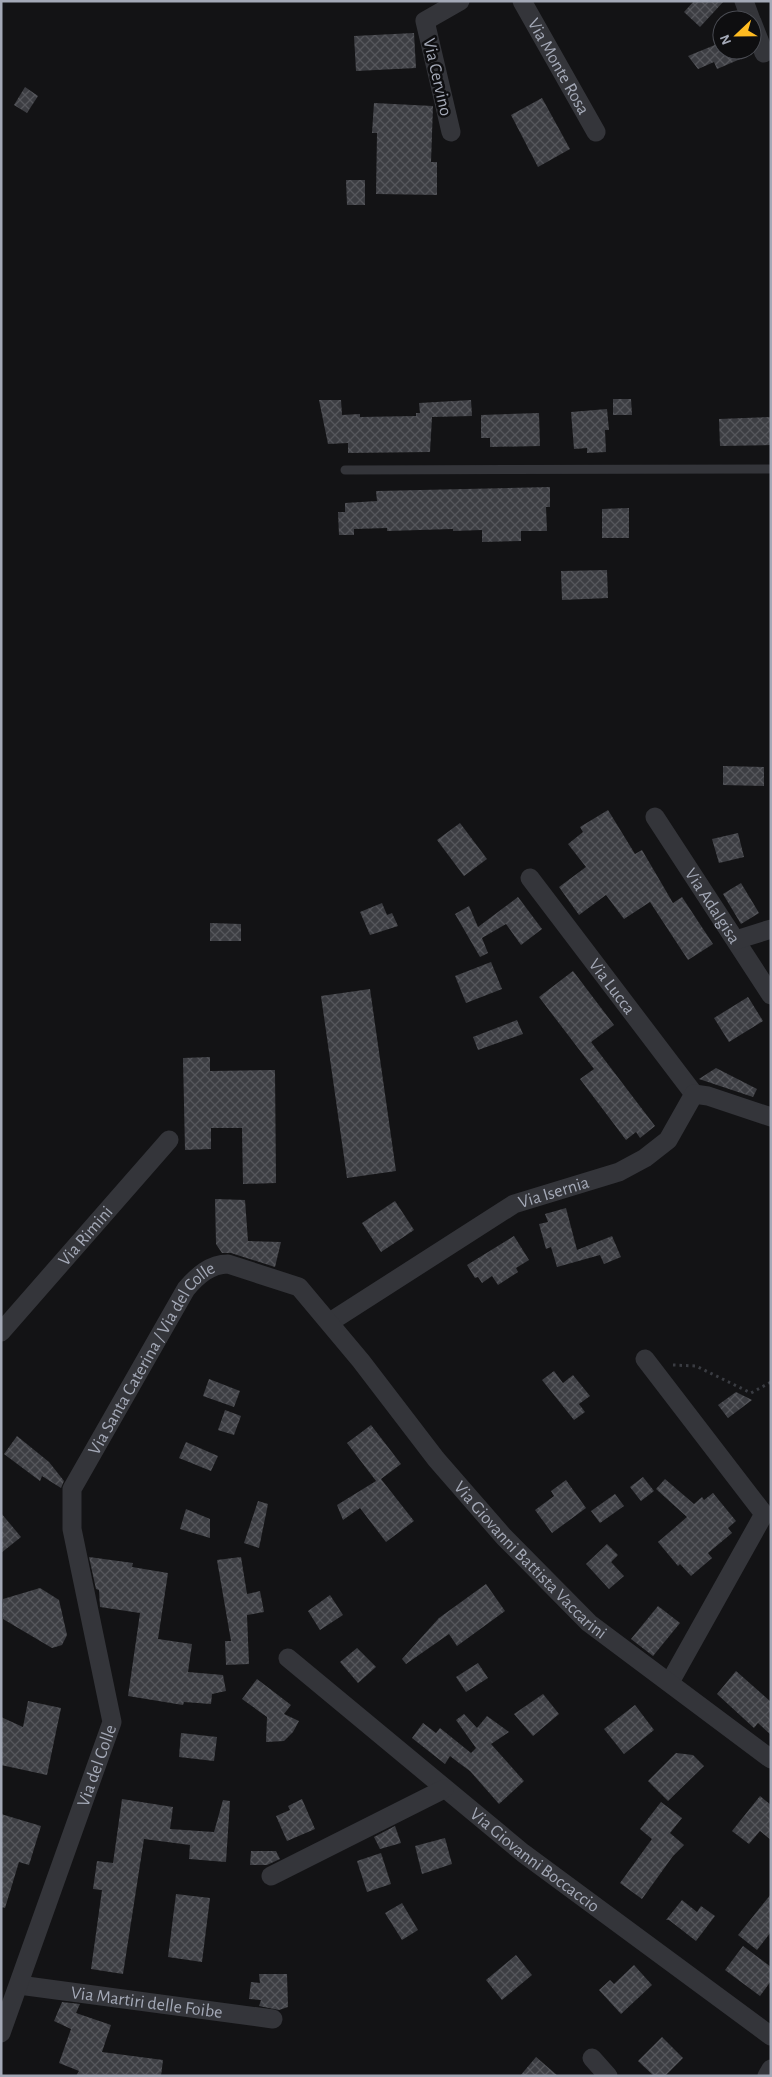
<svg xmlns="http://www.w3.org/2000/svg" width="772" height="2077" font-family="'Alegreya Sans',sans-serif">
<style>
.building{fill:url(#building-cross-hatch)}
.lines{fill:none;stroke-linecap:round;stroke-linejoin:round}
.path{stroke:#3a3c42;stroke-width:3;stroke-dasharray:2.5 4;stroke-linecap:butt}
.service{stroke:#34353a;stroke-width:9}
.minor{stroke:#34353a;stroke-width:19}
.labels{text-anchor:middle;stroke-width:5;stroke-linejoin:round;paint-order:stroke}
.street-label{font-size:18px;fill:#a4a9b7;stroke:#0e0e10}
</style>
<defs>
<pattern id="building-cross-hatch" width="8" height="8" patternUnits="userSpaceOnUse" patternTransform="scale(1.25)"><rect width="8" height="8" fill="#3d3e43"/><path d="M0 0l8 8M0 8l8-8" fill="none" stroke="#56575c"/></pattern>
</defs>
<rect width="100%" height="100%" fill="#131315"/>
<g class="building">
<path d="M694 1H724L700 27 684 12Z"/>
<path d="M414 33 416 68 356 71 354 36Z"/>
<path d="M722 42V50H751L752 54 717 69 714 62 698 69 688 56Z"/>
<path d="M25 87 38 96 27 113 14 105Z"/>
<path d="M542 98 570 149 538 167 511 115Z"/>
<path d="M374 103 433 106 431 162H437V195L376 194 377 133H372Z"/>
<path d="M346 180H365V205H347Z"/>
<path d="M613 399H631L632 415H613Z"/>
<path d="M319 400H341L342 415 360 414V417L416 416V413H420L419 403 471 400 472 416 432 417 430 452 348 453V443L328 444Z"/>
<path d="M607 409 609 430H605L606 452 587 453V448L574 449 571 412Z"/>
<path d="M539 413 540 446 490 447V438H481V415Z"/>
<path d="M771 417V445L720 446 719 419Z"/>
<path d="M550 487V507H546L547 531H521V541L482 542V530L453 531V529L387 531V528L354 529V535H339L338 512H345V503L377 501 376 491Z"/>
<path d="M629 508V538H602V509Z"/>
<path d="M607 570 608 598 562 600 561 571Z"/>
<path d="M723 766 764 767V786L723 785Z"/>
<path d="M608 810 635 854 642 850 673 903 682 897 713 944 688 960 650 902 624 919 606 895 579 915 559 887 586 867 568 844 583 832 580 827Z"/>
<path d="M460 823 487 859 464 876 437 840Z"/>
<path d="M738 833 744 857 719 863 712 839Z"/>
<path d="M741 883 759 913 741 924 723 894Z"/>
<path d="M518 897 542 929 521 945 506 924 482 938 488 953 480 957 455 914 469 906 478 927Z"/>
<path d="M382 903 387 915 392 913 398 926 370 935 360 912Z"/>
<path d="M210 923 241 924V941H210Z"/>
<path d="M491 962 502 989 466 1003 455 976Z"/>
<path d="M573 971 614 1025 591 1042 655 1126 640 1138 636 1132 626 1140 580 1079 594 1069 539 997Z"/>
<path d="M370 989 396 1171 347 1178 321 996Z"/>
<path d="M748 997 763 1021 729 1042 714 1018Z"/>
<path d="M517 1020 523 1034 478 1050 473 1037Z"/>
<path d="M210 1057V1071L275 1070 276 1183 243 1184 242 1128H211V1149L185 1150 183 1058Z"/>
<path d="M716 1068 757 1089 753 1097 699 1079Z"/>
<path d="M215 1199 245 1200 248 1241 281 1242 275 1267 231 1253H222L216 1244Z"/>
<path d="M395 1201 414 1230 381 1252 362 1223Z"/>
<path d="M566 1208 577 1250 612 1236 621 1257 604 1264 600 1255 557 1267 551 1247 546 1249 539 1224 548 1222 545 1214Z"/>
<path d="M514 1236 529 1260 516 1268 518 1272 498 1285 492 1276 482 1283 478 1277 475 1278 467 1265Z"/>
<path d="M554 1371 563 1383 573 1375 590 1396 579 1404 585 1412 574 1420 542 1380Z"/>
<path d="M209 1379 240 1391 234 1407 203 1396Z"/>
<path d="M736 1392 752 1400 728 1418 718 1405Z"/>
<path d="M225 1410 241 1416 234 1435 218 1430Z"/>
<path d="M371 1425 401 1464 381 1479 414 1521 386 1542 360 1508 343 1520 337 1505 376 1481 347 1443Z"/>
<path d="M17 1436 49 1462 64 1481 61 1488 42 1476 40 1481 4 1454Z"/>
<path d="M186 1442 218 1456 211 1471 179 1458Z"/>
<path d="M643 1477 654 1491 641 1501 630 1487Z"/>
<path d="M665 1479 694 1504 702 1497 704 1500 713 1493 736 1521 728 1528 732 1533 708 1553 712 1558 691 1576 680 1564 678 1566 658 1542 687 1517 656 1489Z"/>
<path d="M566 1480 586 1508 552 1533 535 1510 554 1496 551 1491Z"/>
<path d="M615 1494 624 1506 600 1523 591 1511Z"/>
<path d="M258 1501 268 1504 259 1548 244 1543Z"/>
<path d="M186 1509 210 1519V1538L180 1529Z"/>
<path d="M1 1513 21 1537 1 1553Z"/>
<path d="M607 1544 618 1555 611 1562 624 1576 609 1589 586 1564Z"/>
<path d="M89 1557 133 1563 132 1567 168 1573 158 1639 192 1644 188 1672 223 1675 226 1691 212 1694 211 1704 184 1702 183 1705 128 1696 140 1613 100 1607 99 1590 96 1589Z"/>
<path d="M241 1557 247 1594 260 1591 264 1612 247 1615 249 1664 226 1665 225 1641H231L217 1560Z"/>
<path d="M486 1584 505 1611 457 1646 449 1634 406 1664 402 1659 439 1618Z"/>
<path d="M40 1588 59 1600 67 1635 62 1645 52 1648 3 1619V1599Z"/>
<path d="M330 1595 343 1615 320 1630 308 1611Z"/>
<path d="M658 1606 680 1623 653 1656 631 1639Z"/>
<path d="M357 1648 376 1667 358 1683 340 1662Z"/>
<path d="M478 1663 488 1678 466 1692 456 1677Z"/>
<path d="M736 1671 771 1702V1735L758 1723 754 1728 717 1694Z"/>
<path d="M257 1679 291 1705 284 1714 299 1721 293 1732 284 1741 266 1742 267 1717 242 1699Z"/>
<path d="M543 1694 559 1714 533 1736 514 1714Z"/>
<path d="M28 1701 61 1708 47 1775 1 1765V1717L23 1727Z"/>
<path d="M635 1705 654 1730 624 1754 604 1729Z"/>
<path d="M464 1714 477 1728 487 1716 509 1732 491 1744 524 1781 499 1804 470 1771 459 1763 450 1756 445 1764 412 1738 423 1723 436 1733 440 1728 471 1753 476 1748 456 1720Z"/>
<path d="M181 1733 217 1737 214 1761 179 1757Z"/>
<path d="M676 1753 693 1755 704 1766 668 1801 648 1781Z"/>
<path d="M760 1796 771 1805V1840L760 1831 749 1844 732 1831Z"/>
<path d="M122 1799 173 1807 170 1829 214 1832 223 1800 230 1801 226 1862 189 1859 190 1845 144 1839 123 1974 91 1969 102 1890 93 1889 97 1861 113 1863Z"/>
<path d="M302 1799 315 1829 287 1841 276 1816 290 1810 288 1806Z"/>
<path d="M661 1802 682 1818 670 1833 684 1845 673 1856 642 1899 620 1883 652 1839 640 1829Z"/>
<path d="M1 1814 41 1826 29 1865 19 1862 5 1908 1 1907Z"/>
<path d="M395 1826 401 1843 380 1849 374 1837Z"/>
<path d="M445 1838 452 1864 422 1874 415 1846Z"/>
<path d="M251 1851H276L280 1859 267 1865H250Z"/>
<path d="M381 1853 391 1884 367 1892 357 1861Z"/>
<path d="M176 1894 210 1898 202 1962 168 1957Z"/>
<path d="M771 1894V1932L757 1950 738 1935Z"/>
<path d="M682 1900 697 1912 701 1906 715 1916 696 1941 669 1920H666Z"/>
<path d="M402 1903 418 1930 402 1940 385 1913Z"/>
<path d="M743 1946 771 1967V1981L760 1996 725 1970Z"/>
<path d="M516 1955 532 1975 502 2000 486 1980Z"/>
<path d="M634 1965 652 1985 621 2014 599 1990 610 1980 614 1984Z"/>
<path d="M259 1974H287L288 2007 279 2010 259 2006 261 2000 249 1999 251 1982 260 1983Z"/>
<path d="M62 2002 80 2004 76 2013 111 2025 102 2052 163 2060 161 2076H76L79 2071 59 2063 71 2029 54 2021Z"/>
<path d="M662 2037 683 2058 665 2076H654L638 2061Z"/>
<path d="M536 2057 558 2076H520Z"/>
</g>
<g class="lines">
<path class="path" d="M673 1365 696 1366 751 1393 771 1382"/>
<path class="service" d="M345 470 771 469"/>
<g class="minor">
<path id="s1" d="M522 1 596 132"/>
<path d="M744 1 751 20"/>
<path d="M752 22 764 53"/>
<path d="M451 132 425 21 460 1"/>
<path id="s2" d="M655 817 771 995"/>
<path id="s3" d="M530 878 694 1094"/>
<path d="M736 940 771 929"/>
<path id="s4" d="M330 1322 514 1204 619 1172 645 1158 668 1140 694 1094 708 1096 771 1117"/>
<path id="s5" d="M1 1332 169 1140"/>
<path d="M645 1359 764 1514 670 1682"/>
<path id="s6" d="M288 1658 523 1853 771 2036"/>
<path d="M271 1876 444 1789"/>
<path id="s7" d="M19 1985 273 2019"/>
<path id="s8" d="M1 2033 112 1722 72 1529V1489L186 1289C197 1276 210 1264 228 1264L299 1287 361 1361 436 1459 504 1537 589 1623 771 1759"/>
<path d="M592 2058 608 2076"/>
<path d="M767 2076 771 2069"/>
</g>
</g>
<g class="labels">
<g class="street-label">
<text dy="6" stroke="none"><textPath href="#s1" startOffset="75">Via Monte Rosa</textPath></text>
<text transform="translate(438 77) rotate(77)" y="6">Via Cervino</text>
<text dy="6" stroke="none"><textPath href="#s2" startOffset="106">Via Adalgisa</textPath></text>
<text dy="6" stroke="none"><textPath href="#s3" startOffset="136">Via Lucca</textPath></text>
<text dy="6" stroke="none"><textPath href="#s4" startOffset="260">Via Isernia</textPath></text>
<text dy="6" stroke="none"><textPath href="#s5" startOffset="128">Via Rimini</textPath></text>
<text dy="6" stroke="none"><textPath href="#s8" startOffset="721">Via Santa Caterina / Via del Colle</textPath></text>
<text dy="6" stroke="none"><textPath href="#s8" startOffset="1281">Via Giovanni Battista Vaccarini</textPath></text>
<text dy="6" stroke="none"><textPath href="#s8" startOffset="284">Via del Colle</textPath></text>
<text dy="6" stroke="none"><textPath href="#s6" startOffset="319">Via Giovanni Boccaccio</textPath></text>
<text dy="6" stroke="none"><textPath href="#s7" startOffset="129">Via Martiri delle Foibe</textPath></text>
</g>
</g>
<rect width="772" height="2077" fill="none" stroke="#a4a9b7" stroke-width="5"/>
<g transform="translate(737 35) rotate(248)"><circle r="24" fill="#0e0e10" stroke="#4a4c53"/>
<path d="M0-4L9 19L0 12L-9 19Z" fill="#ffbb21"/>
<text y="-8" font-size="14" font-weight="bold" text-anchor="middle" fill="#a4a9b7">N</text>
</g>
</svg>
